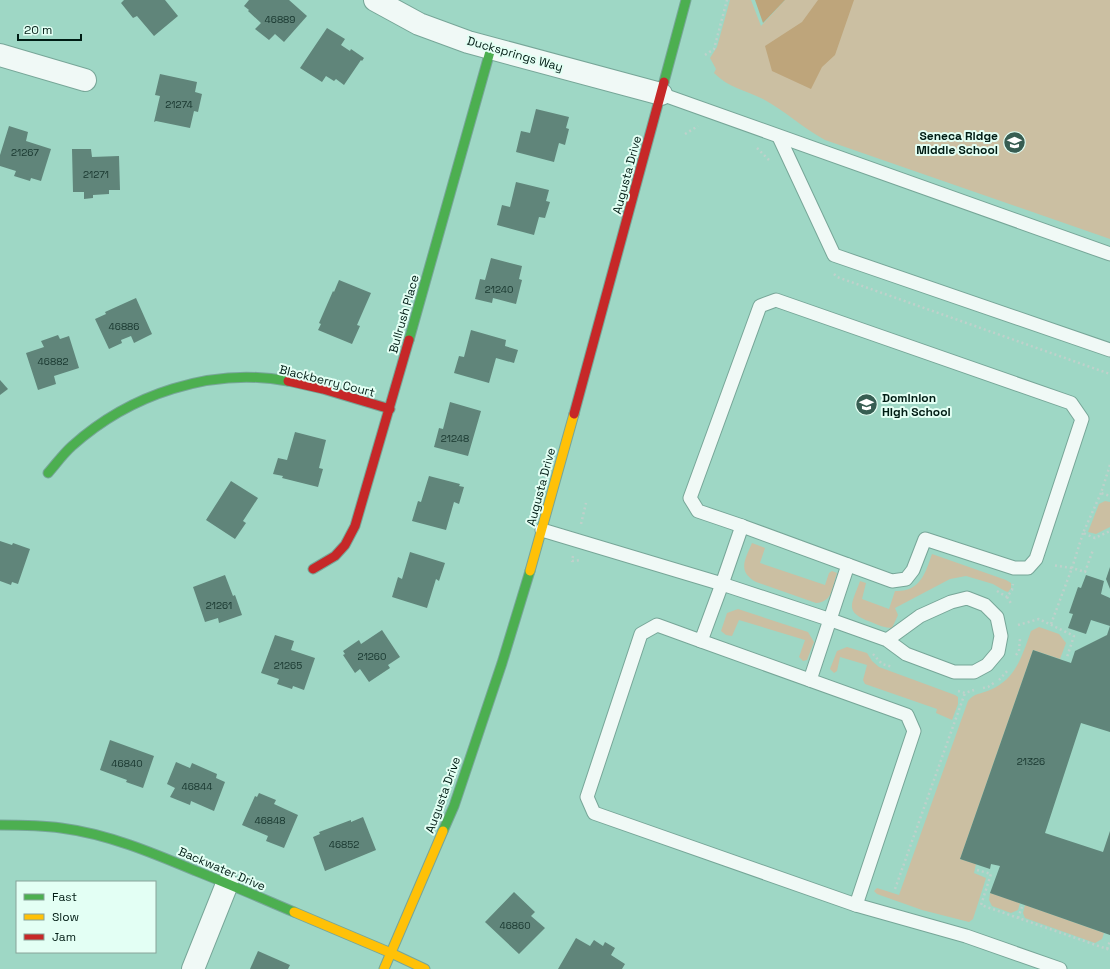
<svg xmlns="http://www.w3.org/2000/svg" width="1110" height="969" font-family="'Space Grotesk',sans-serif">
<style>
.green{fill:#cbbfa2}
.forest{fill:#bea57b}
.building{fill:#60857a}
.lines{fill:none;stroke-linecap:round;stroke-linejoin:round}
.lane-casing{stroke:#77a698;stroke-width:15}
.street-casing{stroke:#77a698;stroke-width:24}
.fast-casing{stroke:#77a698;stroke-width:11}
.slow-casing{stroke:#77a698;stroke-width:11}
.jam-casing{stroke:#77a698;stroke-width:11}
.path{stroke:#bfd1cb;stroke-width:2.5;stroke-dasharray:2 3;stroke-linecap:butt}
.lane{stroke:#f0f9f6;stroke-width:13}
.street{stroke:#f0f9f6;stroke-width:22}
.fast{stroke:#4caf50;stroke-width:9}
.slow{stroke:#ffc107;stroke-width:9}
.jam{stroke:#c62828;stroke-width:9}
.labels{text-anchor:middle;stroke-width:4;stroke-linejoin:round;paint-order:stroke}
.number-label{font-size:10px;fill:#18362e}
.street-label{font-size:12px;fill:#001c14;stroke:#e3fff4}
.poi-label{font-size:12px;font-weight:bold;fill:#001c14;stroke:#e3fff4;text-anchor:end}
</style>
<rect width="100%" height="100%" fill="#9ed7c5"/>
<g class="green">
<path d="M730 0H751L761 26 785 0H1110V239L825 140C803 128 785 111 763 99 745 90 729 88 714 73L716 69 710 58 717 47Z"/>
<path d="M1105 501 1110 502V527L1096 534 1088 532 1099 504Z"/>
<path d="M752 543 765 548 760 563 825 585 829 573 832 571 837 573C832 587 833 602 816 603L756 582C737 571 745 560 752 543Z"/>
<path d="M932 554 1006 580 1011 583V588L1008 592 1005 591 993 584 966 576 950 579 895 608 898 615 892 628C885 628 878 625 871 622 843 612 852 604 860 581L866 583 862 599 889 609 895 591C920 592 925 574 932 554Z"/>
<path d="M738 609 808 632 814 642 807 660 803 661 799 657 805 640 739 620 732 636 726 635 721 631 727 613Z"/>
<path d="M1039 627 1059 634 1066 643 1060 659 1033 650 960 859 976 864 974 873 986 878 973 919 969 922 922 910 877 894 874 891 877 888 899 895 968 701C974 693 981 694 990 690 1016 679 1022 656 1031 631Z"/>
<path d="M847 647 867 653 872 661 879 667 955 695 958 697V704L952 720 936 713 937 709 865 684 863 680 867 665 840 657 837 671 834 673 830 669 837 651Z"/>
<path d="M990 893 1020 903 1018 910 1011 913 992 906 989 900Z"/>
<path d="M1025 905 1104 933 1102 939 1095 943 1025 918 1023 913Z"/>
</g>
<g class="forest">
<path d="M755 0H785L763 23Z"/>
<path d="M818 0H854L835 55 822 67 811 89 772 71 765 46 802 22Z"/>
</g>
<g class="building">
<path d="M124 0H165L178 16 154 36 137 16 133 18 121 3Z"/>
<path d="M249 0H289L307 16 284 42 275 34 269 40 255 29 261 23 248 11 249 10 244 6Z"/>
<path d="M327 28 345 39 341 45 350 51 351 49 364 58 362 61 361 60 344 85 336 79 334 81 326 76 322 82 300 68Z"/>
<path d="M160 74 197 82 195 92 202 94 198 112 194 111 190 128 156 121 154 122 160 96 155 95Z"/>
<path d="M536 109 569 117 566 128 569 129 565 145 559 143 554 162 516 152 521 131 530 133Z"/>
<path d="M9 126 28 132 26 141 51 149 41 181 31 178 30 181 14 176 16 171 0 166V155Z"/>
<path d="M72 149H91L92 157 119 156 120 190H109V194L93 195V198L84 199V192H73Z"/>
<path d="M516 182 549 190 546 201 550 202 545 218 539 217 534 235 497 225 502 205 510 207Z"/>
<path d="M491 258 522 266 519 279 522 280 516 304 493 298 492 303 475 299 480 279 485 280Z"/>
<path d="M339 280 371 293 357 325 360 326 352 344 318 330 321 324 319 323 333 291 334 292Z"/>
<path d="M136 298 152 334 134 343 131 336 121 340 122 343 109 349 95 319 106 314 105 312Z"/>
<path d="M471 330 506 340 505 346 518 350 514 363 496 358 489 383 454 373 459 356 464 357Z"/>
<path d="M58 335 60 339 69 336 79 368 54 376 56 384 38 390 26 353 44 347 41 341Z"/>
<path d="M0 380 8 389 0 395Z"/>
<path d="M450 402 481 411 468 456 434 447 439 428 443 429Z"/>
<path d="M295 432 326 440 319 468 323 469 318 487 282 478 283 476 273 474 278 458 287 460Z"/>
<path d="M429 476 460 484 459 486 464 487 459 504 454 502 446 530 412 521 418 501 421 502Z"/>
<path d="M231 481 258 498 243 521 246 523 235 539 206 520Z"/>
<path d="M0 541 12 545 13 543 30 549 18 584 12 582 11 585 0 581Z"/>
<path d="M410 552 445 563 439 581 436 579 427 608 392 597 398 577 402 579Z"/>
<path d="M1110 567V589L1106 579Z"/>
<path d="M225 575 233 596 235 595 242 615 219 623 218 618 205 622 193 587Z"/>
<path d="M1086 575 1104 581 1101 594 1110 598V732L1081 723 1045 833 1103 852 1110 831V935L990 893 1000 866 991 864 990 869 960 859 1033 650 1071 663 1075 651 1107 635 1110 626 1091 620 1086 634 1068 628 1073 614 1069 613 1078 587 1081 588Z"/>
<path d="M382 630 400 657 388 665 390 668 369 682 360 669 355 673 343 655 345 654 343 651 359 640 361 644Z"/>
<path d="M275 635 294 641 291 650 315 658 304 690 293 686 292 689 277 684 279 679 261 673Z"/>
<path d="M110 740 154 756 143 788 126 782 127 780 100 770Z"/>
<path d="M176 762 190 768 192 763 217 774 216 778 225 782 214 811 191 801 190 805 170 797 175 788 167 784Z"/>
<path d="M259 793 276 800 274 804 298 815 284 848 266 841 268 836 242 825 255 796 257 797Z"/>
<path d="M363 817 376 850 325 871 313 837 320 834 319 832 351 820V822Z"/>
<path d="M514 892 535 912 531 916 545 928 519 954 485 922Z"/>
<path d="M576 938 590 946 594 940 603 946 605 942 615 948 611 955 625 964 622 969H558Z"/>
<path d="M258 951 290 965 288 969H250Z"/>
</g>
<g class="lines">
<defs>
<g id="lane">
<path d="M661 94 1110 254"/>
<path d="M779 137 834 255 1110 350"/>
<path d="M776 300 1071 403 1082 419 1036 559 1028 568H1014L925 539 913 570 906 579 892 581 742 526 698 511 690 498 760 306Z"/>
<path d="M742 526 722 584 701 641 657 625 641 634 587 797 594 813 856 905 966 936 1060 969"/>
<path d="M542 530 722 584 831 620 887 640 906 654 954 672H974L987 665 998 652 1001 636 997 617 985 605 967 598 951 602 920 616 887 640"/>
<path d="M701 641 907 715 914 731 856 905"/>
<path d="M810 680 848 565"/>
</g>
<g id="street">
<path d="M375 0 419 24 468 42 661 94"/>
<path d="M0 55 85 80"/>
<path d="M193 969 227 884"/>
</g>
<g id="fast">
<path d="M664 82 686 0"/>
<path d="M409 340 491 48"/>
<path d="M48 473C56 464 63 454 72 446 130 394 211 367 288 381"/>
<path d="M0 825C20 825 40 825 61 828 108 834 153 853 196 871 229 884 261 898 294 912"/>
<path d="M443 831 454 806 502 663 530 571"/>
</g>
<g id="slow">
<path d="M530 571 574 414"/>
<path d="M294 912 391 953 425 969"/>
<path d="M384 969 443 831"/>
</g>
<g id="jam">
<path d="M288 381 323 389 390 409"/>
<path d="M574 414 664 82"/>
<path d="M313 569 335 556 345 545 355 526 409 340"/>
</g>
</defs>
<use href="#lane" class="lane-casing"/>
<use href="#street" class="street-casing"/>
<use href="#fast" class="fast-casing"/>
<use href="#slow" class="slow-casing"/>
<use href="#jam" class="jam-casing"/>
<g class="path">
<path d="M705 55 714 49 727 0"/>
<path d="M685 134 698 126"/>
<path d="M757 148 769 160"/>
<path d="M834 274 837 277 1110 374"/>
<path d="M1110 465 1101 493 1110 496"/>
<path d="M1101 493 1083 533 1095 538 1110 531"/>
<path d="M581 524 586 503"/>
<path d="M1083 533 1072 568 1085 572 1093 550"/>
<path d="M573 556 572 561 580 560"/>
<path d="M997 591 1007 597 1012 590 1013 584"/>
<path d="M1007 597 1012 605"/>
<path d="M1051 624 1072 568 1052 565"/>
<path d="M1018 625 1039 619 1074 636 1067 657"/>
<path d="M873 654 882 664 893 667"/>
<path d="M1016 655 1019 651 1020 639"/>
<path d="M999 680 1008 670"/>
<path d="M983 688 988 687 995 682"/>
<path d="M958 691 965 693 974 690"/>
<path d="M977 870 991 874 981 905 1110 950"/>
<path d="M895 889 965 693"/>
<path d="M1018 918 1022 907"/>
<path d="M1107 949 1110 941"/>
</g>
<use href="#lane" class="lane"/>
<use href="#street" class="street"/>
<use href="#fast" class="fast"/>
<use href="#slow" class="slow"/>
<use href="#jam" class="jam"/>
</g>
<defs>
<symbol id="school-disc" viewBox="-11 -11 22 22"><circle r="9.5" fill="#375d52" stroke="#e3fff4"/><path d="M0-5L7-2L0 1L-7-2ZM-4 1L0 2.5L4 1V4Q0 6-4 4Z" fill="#fff"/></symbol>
</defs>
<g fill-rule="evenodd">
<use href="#school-disc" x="1002" y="130" width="25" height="25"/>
<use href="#school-disc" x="854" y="392" width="25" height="25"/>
</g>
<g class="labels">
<g class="number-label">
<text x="280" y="23">46889</text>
<text x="179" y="108">21274</text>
<text x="25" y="156">21267</text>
<text x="96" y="178">21271</text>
<text x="499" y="293">21240</text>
<text x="124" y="330">46886</text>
<text x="53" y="365">46882</text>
<text x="455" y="442">21248</text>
<text x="219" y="609">21261</text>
<text x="372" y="660">21260</text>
<text x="288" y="669">21265</text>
<text x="1031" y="765">21326</text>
<text x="127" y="767">46840</text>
<text x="197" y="790">46844</text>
<text x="270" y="824">46848</text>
<text x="344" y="848">46852</text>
<text x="515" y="929">46860</text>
</g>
<g class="street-label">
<text transform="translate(515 54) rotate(16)" y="4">Ducksprings Way</text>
<text transform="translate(627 175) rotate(-75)" y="4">Augusta Drive</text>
<text transform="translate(404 314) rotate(-74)" y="4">Bullrush Place</text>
<text transform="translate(327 381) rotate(14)" y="4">Blackberry Court</text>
<text transform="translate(541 487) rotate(-75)" y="4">Augusta Drive</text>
<text transform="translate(443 795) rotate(-70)" y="4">Augusta Drive</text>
<text transform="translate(222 869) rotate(23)" y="4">Backwater Drive</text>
</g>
<g class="poi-label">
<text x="998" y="140">Seneca Ridge<tspan x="998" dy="14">Middle School</tspan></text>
<text x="882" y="402" text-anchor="start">Dominion<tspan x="882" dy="14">High School</tspan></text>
</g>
</g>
<rect x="16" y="881" width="140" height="72" fill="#e3fff4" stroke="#88a49a"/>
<rect x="24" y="894" width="20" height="6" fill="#4caf50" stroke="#88a49a"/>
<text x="52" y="901" font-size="12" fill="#001c14">Fast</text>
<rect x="24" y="914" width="20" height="6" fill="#ffc107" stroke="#88a49a"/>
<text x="52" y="921" font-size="12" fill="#001c14">Slow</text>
<rect x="24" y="934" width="20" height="6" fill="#c62828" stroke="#88a49a"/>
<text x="52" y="941" font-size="12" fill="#001c14">Jam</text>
<path d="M18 34v6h63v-6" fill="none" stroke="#001c14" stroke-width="2"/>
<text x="24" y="34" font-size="12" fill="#001c14" stroke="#e3fff4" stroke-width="3" paint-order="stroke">20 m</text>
</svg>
